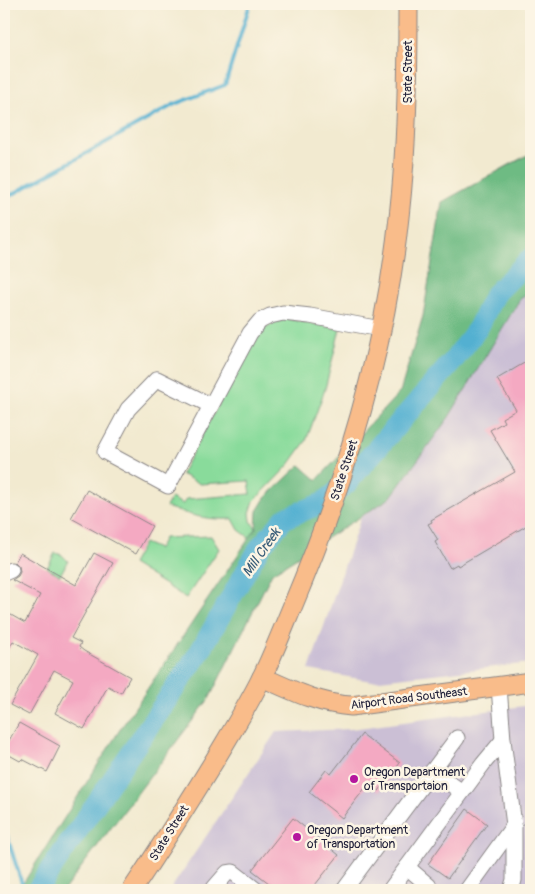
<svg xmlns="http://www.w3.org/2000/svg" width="535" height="894" font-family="Pangolin,sans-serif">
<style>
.industrial{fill:#cbbfd5}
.green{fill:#89db9b;stroke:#567e6b}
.forest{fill:#6ebb83;stroke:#486e5f}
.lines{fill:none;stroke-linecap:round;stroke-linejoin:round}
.stream{stroke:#53b0d1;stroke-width:4}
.river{stroke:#53b0d1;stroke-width:21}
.building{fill:#f4a9c2}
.minor-casing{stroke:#8a8686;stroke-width:17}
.major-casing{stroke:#8a8686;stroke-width:21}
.minor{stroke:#fff;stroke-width:15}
.major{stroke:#f9bc8a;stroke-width:19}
.poi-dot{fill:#b5179e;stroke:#fcf5e5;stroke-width:2}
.labels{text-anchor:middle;stroke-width:5;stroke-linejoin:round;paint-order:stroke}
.street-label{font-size:12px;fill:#22223b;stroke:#fcf5e5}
.poi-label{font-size:12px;fill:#22223b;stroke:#fcf5e5;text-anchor:start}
.water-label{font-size:14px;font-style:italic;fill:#365b77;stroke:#fcf5e5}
</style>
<rect width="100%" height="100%" fill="#fcf5e5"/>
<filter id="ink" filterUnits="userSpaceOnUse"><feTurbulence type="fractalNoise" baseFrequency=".02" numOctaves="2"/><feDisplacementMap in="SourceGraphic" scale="10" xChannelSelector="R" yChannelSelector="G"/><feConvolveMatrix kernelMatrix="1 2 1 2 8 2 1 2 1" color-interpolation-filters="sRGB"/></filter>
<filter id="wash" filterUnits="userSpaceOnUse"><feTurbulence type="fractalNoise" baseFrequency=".0096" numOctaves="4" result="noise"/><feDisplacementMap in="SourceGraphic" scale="20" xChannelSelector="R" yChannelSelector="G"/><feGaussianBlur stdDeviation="1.12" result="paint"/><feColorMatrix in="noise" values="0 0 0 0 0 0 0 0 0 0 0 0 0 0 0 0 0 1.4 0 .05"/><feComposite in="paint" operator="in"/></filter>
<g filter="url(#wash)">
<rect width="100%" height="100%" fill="#f2ead0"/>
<g class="industrial">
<path d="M531 292V663L371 681 309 670 361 517 390 498 449 417 520 299Z"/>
<path d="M531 705V890H170L276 732 351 729Z"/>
</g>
<g class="green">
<path d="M288 319 340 329 325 389 306 441 288 466 254 501 250 513 251 521 256 528 250 538 239 530 233 519C205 520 193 516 166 507L171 498 183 504 186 499 251 494 249 481 200 484 181 474 253 341C263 328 272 322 288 319Z"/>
<path d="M211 536 219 549 186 598 132 564 144 543 158 549 164 538Z"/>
<path d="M55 553 62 555 68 561 60 575 47 568Z"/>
</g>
<path class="forest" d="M531 153V292L520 299 449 417 390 498 272 573 209 699 64 890H19L119 731 256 528 257 511 265 498 300 465 317 480 400 392 423 316 442 202Z"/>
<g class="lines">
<g class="stream">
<path d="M4 199 175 104 225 85 250 4"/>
<path d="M4 827 24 890"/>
</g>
<path class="river" d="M37 890 199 653 260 547 285 518 323 503 346 484 453 361 478 328 494 295 531 258"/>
</g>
<g id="blocks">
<g class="building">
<path d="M531 359V523L458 566 457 564 450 568 435 542 438 540 428 524 432 522 431 520 515 472 490 430 504 422 502 418 516 410 497 379Z"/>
<path d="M87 490 152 526 136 554 71 518Z"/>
<path d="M20 553 76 585 94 553 113 563 71 638 81 643 79 647 84 651 130 677 121 693 108 686 84 729 55 713 73 680 54 670 29 715 10 705 38 655 13 641 4 657V611L25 623 40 595 12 580 18 576 20 572 19 566 15 562Z"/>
<path d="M19 723 60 746 47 772 22 759 20 761 4 752V749Z"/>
<path d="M362 734 400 763 379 791 369 783 342 818 309 792 326 770 331 774Z"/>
<path d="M467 809 487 824 448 878 428 864Z"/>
<path d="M293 818 339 855 311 890H278L252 870Z"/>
</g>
</g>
</g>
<g filter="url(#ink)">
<use href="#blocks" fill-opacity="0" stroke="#8a8686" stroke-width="1"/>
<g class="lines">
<defs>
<g id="minor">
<path d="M210 405 157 379 128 409 105 452 168 486 250 333 260 321 270 316 283 313 310 316 381 329"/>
<path d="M4 573 11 570"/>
<path d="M499 686 503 740 514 825V880L511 890"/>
<path d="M432 771 462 792"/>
<path d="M407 867 429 886 426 890"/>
<path d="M215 890 214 888 227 873 233 872 256 890"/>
<path d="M344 890 457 738"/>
<path d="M390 890 483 764 503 740"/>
<path d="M467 890 514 825"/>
</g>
<g id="major">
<path d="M262 677C291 690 319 704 351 706L531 682"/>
<path d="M132 890C161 847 189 802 216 758 232 731 249 704 263 675 274 652 283 629 293 605 345 482 385 351 399 217 407 146 408 75 408 4"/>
</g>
</defs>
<use href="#minor" class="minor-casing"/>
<use href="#major" class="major-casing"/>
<use href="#minor" class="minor"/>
<use href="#major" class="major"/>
</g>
</g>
<g class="poi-dot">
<circle cx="354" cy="779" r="5"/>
<circle cx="297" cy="837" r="5"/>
</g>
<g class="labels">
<g class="street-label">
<text transform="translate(408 72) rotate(-90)" y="4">State Street</text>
<text transform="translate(344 470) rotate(-72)" y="4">State Street</text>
<text transform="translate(409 698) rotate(-7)" y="4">Airport Road Southeast</text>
<text transform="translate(169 833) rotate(-58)" y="4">State Street</text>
</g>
<g class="poi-label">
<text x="364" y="776">Oregon Department<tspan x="364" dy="14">of Transportaion</tspan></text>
<text x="307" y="834">Oregon Department<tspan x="307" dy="14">of Transportation</tspan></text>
</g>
<g class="water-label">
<text transform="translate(261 552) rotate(-55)" y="5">Mill Creek</text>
</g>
</g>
<rect width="535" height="894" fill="none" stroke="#fcf5e5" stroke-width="20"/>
</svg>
